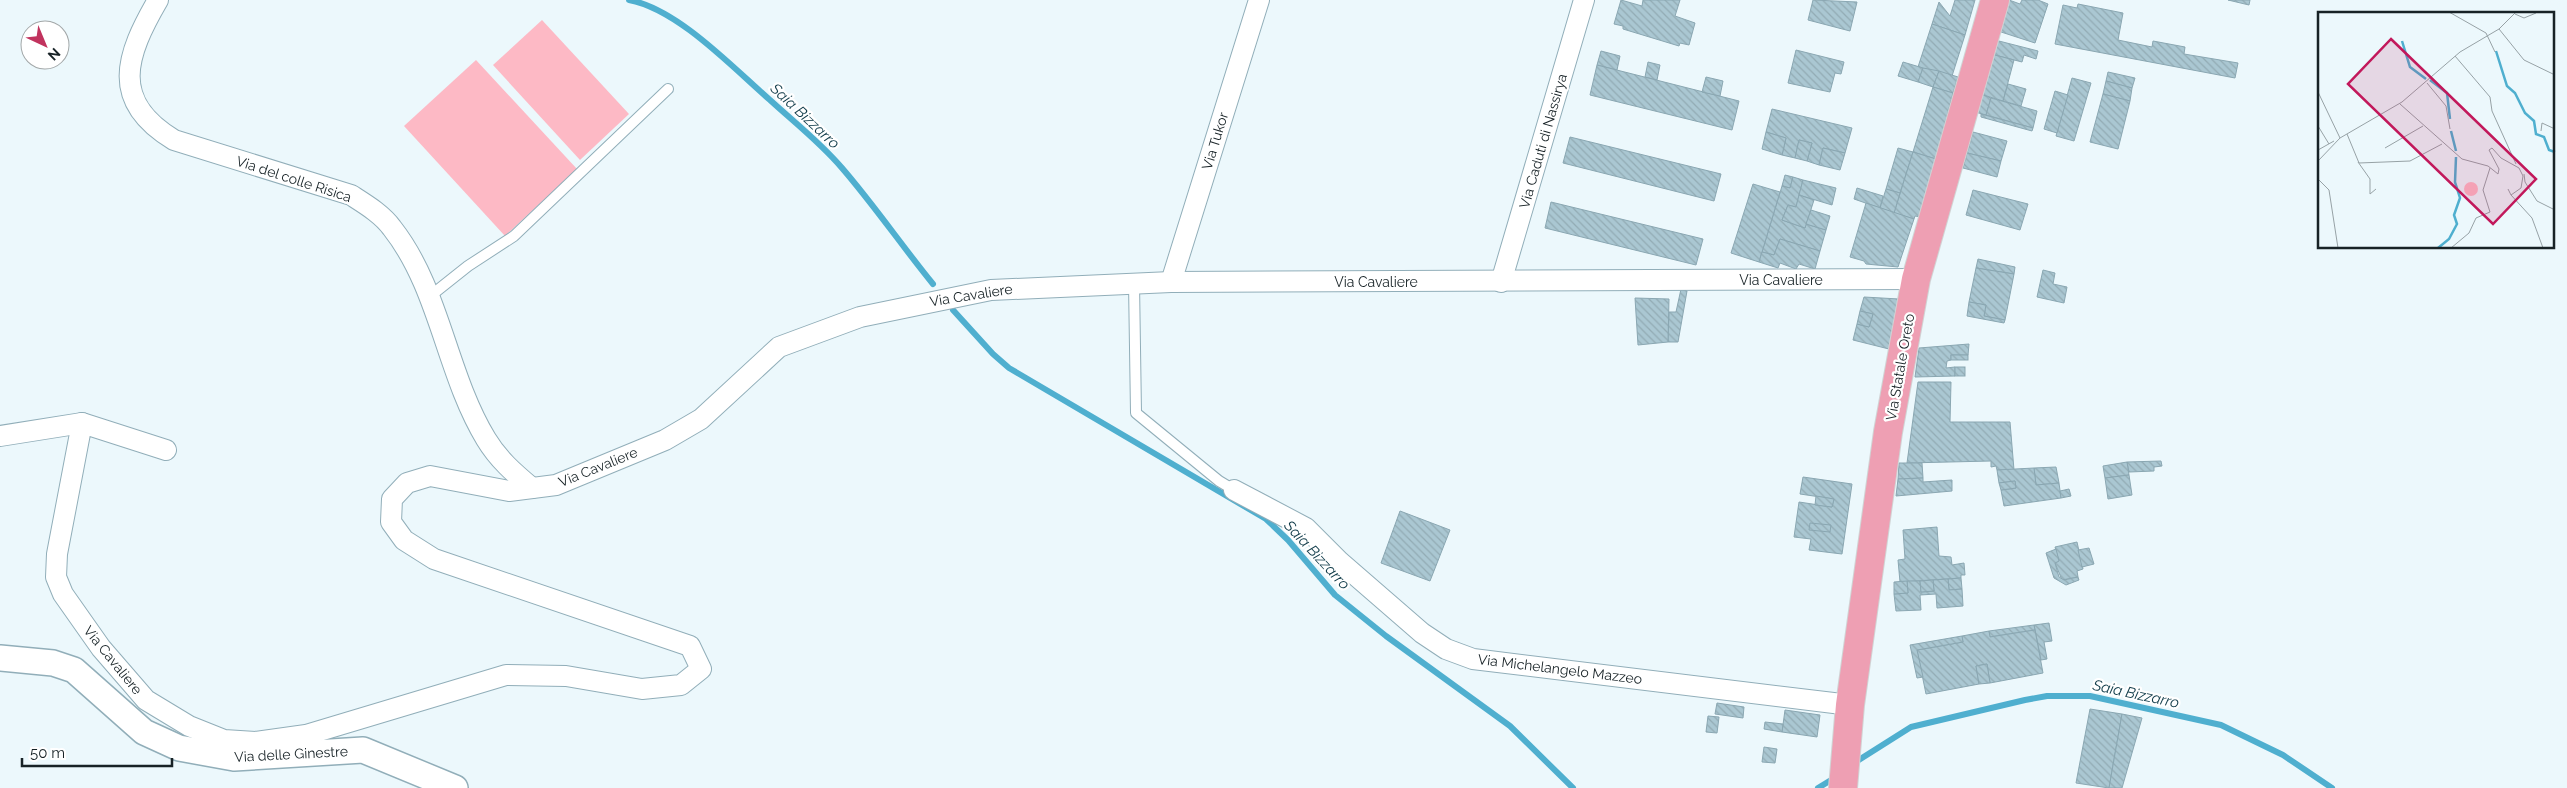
<svg xmlns="http://www.w3.org/2000/svg" width="2567" height="788" font-family="Raleway,sans-serif">
<style>
.pitch{fill:#fdb9c5}
.lines{fill:none;stroke-linecap:round;stroke-linejoin:round}
.stream{stroke:#4fafcf;stroke-width:6}
.building{fill:url(#building-back-hatch);stroke:#8aa7b2}
.service-casing{stroke:#91aeb9;stroke-width:12}
.minor-casing{stroke:#91aeb9;stroke-width:22}
.tertiary-casing{stroke:#91aeb9;stroke-width:28}
.primary-casing{stroke:#d1d3d4;stroke-width:30}
.service{stroke:#fff;stroke-width:10}
.minor{stroke:#fff;stroke-width:20}
.tertiary{stroke:#fff;stroke-width:25}
.primary{stroke:#ee9fb3;stroke-width:28}
.labels{text-anchor:middle;stroke-width:4.5;stroke-linejoin:round;paint-order:stroke}
.street-label{font-size:14px;fill:#172226;stroke:#fff}
.water-label{font-size:15px;font-style:italic;fill:#0d3947;stroke:#fff}
.inset-river{fill:none;stroke:#4fafcf;stroke-width:2.5}
.inset-road{fill:none;stroke:#97a2a6;stroke-width:1}
.view{fill:#c2185b;fill-opacity:0.15;stroke:#c2185b;stroke-width:2.5}
.inset-edge{fill:none;stroke:#172226;stroke-width:2.5}
</style>
<defs>
<pattern id="building-back-hatch" width="6" height="6" patternUnits="userSpaceOnUse" patternTransform="scale(1.25)"><rect width="6" height="6" fill="#aac7d2"/><path d="M-1 5l2 2M0 0l6 6M5-1l2 2" fill="none" stroke="#92abb4"/></pattern>
</defs>
<rect width="100%" height="100%" fill="#ecf8fc"/>
<g class="pitch">
<path d="M542 20 629 114 580 160 493 65Z"/>
<path d="M476 60 577 169 505 236 404 126Z"/>
</g>
<g class="lines">
<g class="stream">
<path d="M629 0C678 9 733 68 770 100 794 122 821 143 842 168 874 205 902 246 933 284"/>
<path d="M953 310 993 354 1009 368 1266 519 1288 540 1335 595 1386 636 1510 726 1573 788"/>
<path d="M1854 763 1911 727 2025 700 2047 696H2090L2221 725 2283 755 2332 788"/>
<path d="M1818 788 1836 777"/>
</g>
</g>
<g class="building">
<path d="M1621 0 1642 6 1643 0H1680L1675 16 1695 23 1689 45 1680 43 1679 46 1623 29V26L1614 24Z"/>
<path d="M1813 0 1857 2 1850 31 1808 20Z"/>
<path d="M1955 0H1975L1965 35 1932 24 1939 2 1950 16Z"/>
<path d="M2009 0 2020 4 2022 0H2038L2048 4 2035 43 1998 31Z"/>
<path d="M2228 0H2250L2249 5Z"/>
<path d="M2078 4 2123 13 2118 40 2152 47 2153 41 2185 47 2184 54 2238 63 2235 78 2055 44 2063 5 2077 8Z"/>
<path d="M1932 24 1965 35 1952 76 1918 67Z"/>
<path d="M1995 40 2038 51 2036 59 2024 55 2022 62 1991 54Z"/>
<path d="M1796 50 1844 62 1841 74 1835 73 1830 92 1788 83Z"/>
<path d="M1601 51 1620 56 1617 70 1597 65Z"/>
<path d="M1991 54 2014 60 2003 101 1980 94Z"/>
<path d="M1648 62 1660 65 1657 80 1645 77Z"/>
<path d="M1903 62 1923 68 1918 82 1898 76Z"/>
<path d="M1597 65 1739 101 1732 130 1590 95Z"/>
<path d="M1923 68 1939 71 1933 87 1918 82Z"/>
<path d="M1939 71 1958 77 1953 93 1933 87Z"/>
<path d="M2108 72 2135 78 2132 88 2106 81Z"/>
<path d="M1706 77 1723 81 1720 96 1702 92Z"/>
<path d="M2072 78 2091 83 2074 141 2056 136Z"/>
<path d="M2106 81 2132 88 2130 101 2103 94Z"/>
<path d="M2008 84 2026 89 2021 106 2003 101Z"/>
<path d="M1933 87 1953 93 1936 159 1913 152Z"/>
<path d="M2055 91 2068 95 2057 133 2044 129Z"/>
<path d="M1980 94 1991 98 1986 115 1975 112Z"/>
<path d="M2103 94 2130 101 2118 149 2090 142Z"/>
<path d="M1991 98 2037 111 2033 128 1986 115Z"/>
<path d="M1772 109 1852 128 1845 153 1823 148 1819 165 1807 161 1812 143 1799 140 1795 158 1782 155 1786 138 1766 132Z"/>
<path d="M1981 114 2033 128 2032 131 1981 117Z"/>
<path d="M1766 132 1786 138 1782 155 1762 149Z"/>
<path d="M1973 132 2007 141 2001 161 1967 153Z"/>
<path d="M1570 137 1721 174 1714 201 1563 163Z"/>
<path d="M1799 140 1812 143 1807 161 1795 158Z"/>
<path d="M1823 148 1845 153 1840 170 1819 165Z"/>
<path d="M1898 148 1913 152 1900 193 1886 189Z"/>
<path d="M1913 152 1936 159 1921 217 1915 216 1914 219 1894 213Z"/>
<path d="M1967 153 2001 161 1997 177 1963 168Z"/>
<path d="M1785 175 1793 177 1790 188 1782 186Z"/>
<path d="M1793 177 1803 180 1796 207 1788 205 1782 220 1805 228 1806 224 1826 230 1820 251 1780 239 1774 255 1762 252 1782 186 1790 188Z"/>
<path d="M1803 180 1836 188 1832 205 1799 195Z"/>
<path d="M1753 184 1780 192 1759 262 1731 253Z"/>
<path d="M1857 188 1883 196 1880 208 1854 199Z"/>
<path d="M1886 189 1900 193 1894 213 1880 208Z"/>
<path d="M1973 190 2028 204 2020 230 1966 215Z"/>
<path d="M1799 195 1814 200 1805 228 1782 220 1788 205 1796 207Z"/>
<path d="M1551 202 1703 239 1696 265 1545 228Z"/>
<path d="M1866 203 1914 219 1898 267 1866 264 1864 261 1850 257Z"/>
<path d="M1811 210 1830 216 1826 230 1806 224Z"/>
<path d="M1780 239 1820 251 1815 269 1799 264 1796 269 1780 263 1778 268 1759 262 1762 252 1774 255Z"/>
<path d="M1978 259 2015 267 2014 274 1976 268Z"/>
<path d="M1976 268 2014 274 2005 320 1984 316 1986 305 1969 302Z"/>
<path d="M2043 270 2055 273 2053 284 2067 287 2064 303 2037 297Z"/>
<path d="M1681 289 1687 291 1678 342H1668L1669 312H1676Z"/>
<path d="M1864 297 1899 299 1889 349 1853 340 1857 324 1869 327 1873 314 1860 311Z"/>
<path d="M1635 298 1669 299 1668 342 1638 345Z"/>
<path d="M1969 302 1986 305 1984 316 2005 320 2004 323 1967 316Z"/>
<path d="M1860 311 1873 314 1869 327 1857 324Z"/>
<path d="M1969 344 1968 355H1951V360L1947 361 1946 368 1955 367V376L1915 377 1919 348Z"/>
<rect x="1951" y="355" width="17" height="5"/>
<rect x="1955" y="367" width="10" height="9"/>
<path d="M1918 382H1951L1950 422H2010L2014 470H1997L1996 466 1991 467V461L1907 463Z"/>
<path d="M2161 461 2162 466 2154 467V471L2129 472 2127 462Z"/>
<path d="M2127 462 2129 475 2105 478 2103 466Z"/>
<path d="M1899 463H1922L1923 478 1898 479Z"/>
<path d="M2056 467 2059 483 2036 485 2034 468Z"/>
<path d="M2034 468 2036 485 2059 483 2061 498 2004 506 2001 490 2016 488 2015 481 1999 483 1997 470Z"/>
<path d="M2129 475 2132 495 2108 499 2105 478Z"/>
<path d="M1803 477 1852 484 1842 554 1809 550 1811 539 1794 537 1799 502 1832 507 1834 499 1800 494Z"/>
<path d="M1923 478V482L1952 480V491L1896 496 1898 479Z"/>
<path d="M2015 481 2016 488 2001 490 1999 483Z"/>
<path d="M2069 489 2071 496 2061 498 2060 491Z"/>
<path d="M1816 496 1834 499 1832 507 1815 505Z"/>
<path d="M1400 511 1450 530 1430 581 1381 563Z"/>
<path d="M1810 523 1831 525 1830 532 1809 530Z"/>
<path d="M1937 527 1939 556 1951 557 1952 565 1964 563 1965 575H1961V578L1900 582 1898 560 1905 559 1903 530Z"/>
<path d="M2077 542 2083 569 2077 571 2078 577 2062 580 2055 563 2059 561 2055 547Z"/>
<path d="M2089 548 2094 564 2082 567 2078 550Z"/>
<path d="M2056 549 2059 561 2055 563 2059 577 2064 580 2078 577 2079 580 2066 585 2054 578 2046 553Z"/>
<path d="M1961 578 1962 589 1949 590 1948 579Z"/>
<path d="M1948 579 1949 590 1962 589 1963 606 1937 608 1936 594 1920 595 1921 610 1896 611 1894 594 1908 593 1907 581H1920L1921 592 1934 591 1933 580Z"/>
<path d="M1933 580 1934 591 1921 592 1920 581Z"/>
<path d="M1907 581 1908 593 1894 594V582Z"/>
<path d="M2049 623 2052 641 2044 642 2047 659 2041 660 2034 625Z"/>
<path d="M2034 625 2035 630 1990 637 1989 631Z"/>
<path d="M2035 630 2043 673 1990 683 1987 664 1976 666 1979 684 1926 694 1917 650 1963 642 1962 636 1989 631 1990 637Z"/>
<path d="M1962 636 1963 642 1917 650 1923 677 1917 678 1910 645Z"/>
<path d="M1987 664 1990 683 1979 684 1976 666Z"/>
<path d="M1717 703 1744 707 1743 718 1715 714Z"/>
<path d="M2090 709 2122 714 2109 788 2076 783Z"/>
<path d="M1785 710 1820 715 1817 737 1782 732Z"/>
<path d="M2122 714 2142 718 2122 788H2109Z"/>
<path d="M1708 716 1719 717 1717 733 1706 732Z"/>
<path d="M1765 722 1783 724 1782 732 1764 729Z"/>
<path d="M1764 747 1777 749 1775 763 1762 762Z"/>
</g>
<g class="lines">
<defs>
<g id="service">
<path d="M1134 283 1136 413 1219 481 1234 490"/>
<path d="M429 297 468 266 514 236 668 89"/>
</g>
<g id="minor">
<path d="M158 0C126 55 109 101 174 140L351 195C365 204 382 214 392 228 440 289 446 373 486 439 498 459 514 473 532 488"/>
<path d="M1171 282 1259 0"/>
<path d="M1501 282 1584 0"/>
<path d="M0 436 82 423"/>
<path d="M166 450 82 423 57 554 56 577 63 594 101 648 146 700 189 726 224 740 256 742 306 735 506 675 566 676 642 689 681 685 701 669 690 646 434 559 404 540 391 522 392 499 407 483 430 476 509 491 556 485 665 440 701 419 779 347 860 317 991 290 1171 282 1916 279"/>
<path d="M1234 490 1306 528 1339 561 1422 633 1446 649 1473 659 1850 705"/>
</g>
<path id="tertiary" d="M0 658 53 663 74 670 144 732 179 748 234 758 363 750 455 788"/>
<path id="primary" d="M1843 788 1850 705 1888 432 1916 279 1995 0"/>
</defs>
<use href="#service" class="service-casing"/>
<use href="#minor" class="minor-casing"/>
<use href="#tertiary" class="tertiary-casing"/>
<use href="#primary" class="primary-casing"/>
<use href="#service" class="service"/>
<use href="#minor" class="minor"/>
<use href="#tertiary" class="tertiary"/>
<use href="#primary" class="primary"/>
</g>
<g class="labels">
<g class="street-label">
<text transform="translate(1215 141) rotate(-73)" y="5">Via Tukor</text>
<text transform="translate(1543 141) rotate(-74)" y="5">Via Caduti di Nassirya</text>
<text transform="translate(294 179) rotate(18)" y="5">Via del colle Risica</text>
<text x="1781" y="285">Via Cavaliere</text>
<text x="1376" y="287">Via Cavaliere</text>
<text transform="translate(971 295) rotate(-9)" y="5">Via Cavaliere</text>
<text transform="translate(1900 367) rotate(-80)" y="5">Via Statale Oreto</text>
<text transform="translate(598 467) rotate(-22)" y="5">Via Cavaliere</text>
<text transform="translate(113 660) rotate(51)" y="5">Via Cavaliere</text>
<text transform="translate(1560 669) rotate(7)" y="5">Via Michelangelo Mazzeo</text>
<text transform="translate(291 754) rotate(-3)" y="5">Via delle Ginestre</text>
</g>
<g class="water-label">
<text transform="translate(805 116) rotate(43)" y="5">Saia Bizzarro</text>
<text transform="translate(1317 555) rotate(47)" y="5">Saia Bizzarro</text>
<text transform="translate(2136 694) rotate(12)" y="5">Saia Bizzarro</text>
</g>
</g>
<g transform="translate(2318 12)">
<rect width="236" height="236" fill="#ecf8fc"/>
<path d="M146 177a7 7 0 1 1 14 0a7 7 0 1 1-14 0Z" fill="#fdb9c5"/>
<path class="inset-river" d="M84 29 92 55 108 67M178 39 189 74 197 81 207 101 216 109 218 122 226 125 231 138 237 140M112 68 129 81 132 107M133 119 138 139M120 236 131 227 139 212 136 203 142 186 137 170 138 145"/>
<path class="inset-road" d="M131 0 168 21 177 40M197 2 206 6 218 1M181 17 206 48 237 63M137 44 172 85 174 99 198 152M109 71 128 94 132 117M0 80 22 126M82 92 144 147 170 154 180 162 181 157 171 138 174 136 183 146 201 156 205 164 203 176 193 183 190 177M0 114 11 132M223 119 224 111 237 117M29 122 41 151 92 149 124 132M67 136 105 114M0 138 16 129M0 149 22 126 84 90 142 40 181 17 198 0M40 150 52 167V182L58 177M206 162 207 170 219 189 237 198M0 167 11 178 20 236M193 183 214 206 225 236M133 236 151 221 158 206 172 200 165 178 172 156"/>
<path class="view" d="M73 27 218 167 175 212 30 72Z"/>
<rect width="236" height="236" class="inset-edge"/>
</g>
<g transform="translate(45 45) rotate(136)"><circle r="24" fill="#ffffff" stroke="#a2a7a8"/>
<path d="M0-4L9 19L0 12L-9 19Z" fill="#c1335e"/>
<text y="-8" font-size="14" font-weight="bold" text-anchor="middle" fill="#172226">N</text>
</g>
<path d="M22 758v8h150v-8" fill="none" stroke="#172226" stroke-width="2.5"/>
<text x="30" y="758" font-size="15" fill="#172226" stroke="#ffffff" stroke-width="4" paint-order="stroke">50 m</text>
</svg>
